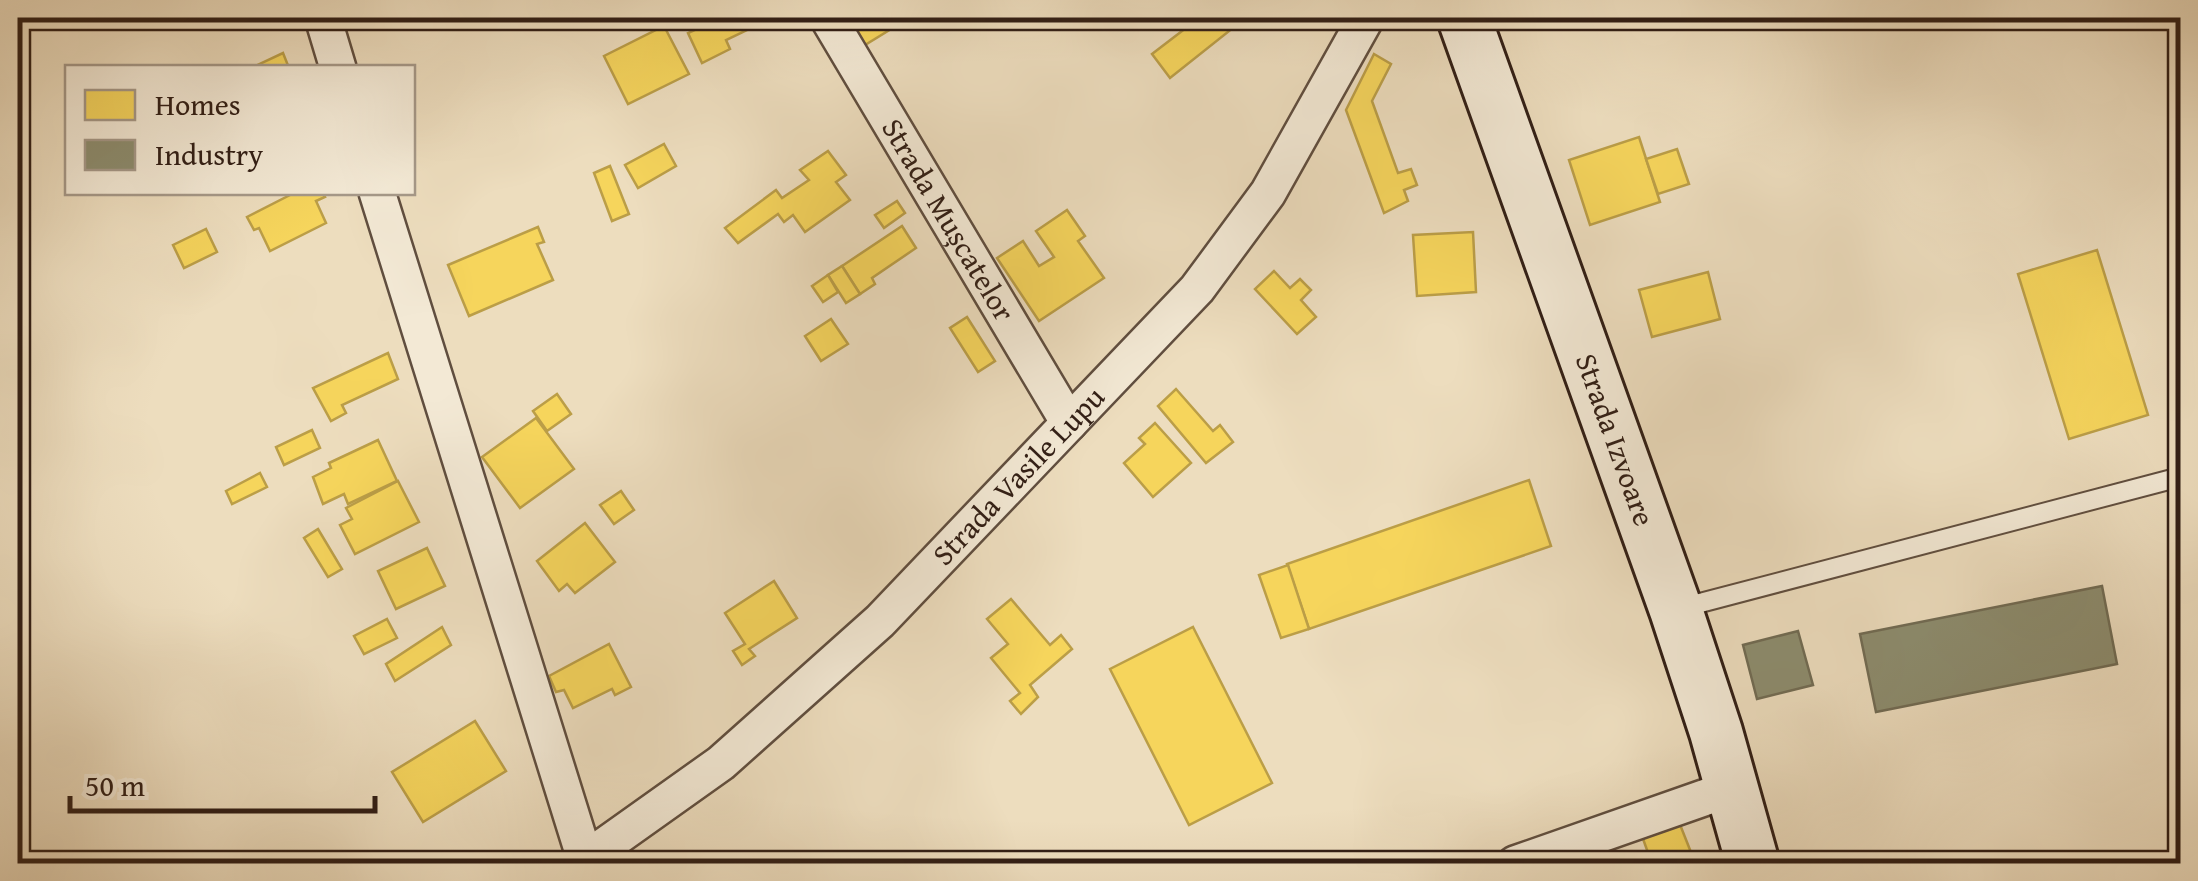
<svg xmlns="http://www.w3.org/2000/svg" width="2198" height="881" font-family="'Gentium Book Plus',serif">
<style>
.homes{fill:#f6d55c;stroke:#bb9e47;stroke-width:2.5}
.industry{fill:#8c8c6e;stroke:#716b53;stroke-width:2.5}
.lines{fill:none;stroke-linecap:round;stroke-linejoin:round}
.service-casing{stroke:#604e3f;stroke-width:22}
.minor-casing{stroke:#604e3f;stroke-width:40}
.secondary-casing{stroke:#311e15;stroke-width:58}
.path{stroke:#311e15;stroke-width:6;stroke-dasharray:2.5 5;stroke-linecap:butt}
.service{stroke:#f3e9d5;stroke-width:18}
.minor{stroke:#f3e9d5;stroke-width:35}
.secondary{stroke:#f3e9d5;stroke-width:52}
.labels{text-anchor:middle;stroke-width:10;stroke-linejoin:round;paint-order:stroke}
.street-label{font-size:30px;fill:#311e15;stroke:#f3e9d5}
</style>
<rect width="100%" height="100%" fill="#edddbe"/>
<filter id="stains"><feTurbulence type="fractalNoise" baseFrequency=".002" numOctaves="4"/><feColorMatrix values="0 0 0 0 .2 0 0 0 0 .09 0 0 0 0 .02 0 0 0 .5 -.17"/></filter>
<radialGradient id="worn" r=".72"><stop offset=".6" stop-color="#630" stop-opacity="0"/><stop offset="1" stop-color="#630" stop-opacity=".3"/></radialGradient>
<g class="homes">
<path d="M704 18H772L726 40 730 49 702 63 688 33 708 24Z"/>
<path d="M859 18H909L865 45 856 30 864 25Z"/>
<path d="M1199 18H1241L1243 20 1170 78 1152 54Z"/>
<path d="M664 26 689 74 628 104 604 56Z"/>
<path d="M283 53 289 68H251Z"/>
<path d="M1374 54 1391 64 1372 101 1398 173 1411 169 1417 185 1404 190 1408 201 1384 213 1346 110Z"/>
<path d="M1639 137 1660 202 1590 225 1569 160Z"/>
<path d="M664 144 676 166 638 188 625 165Z"/>
<path d="M1677 149 1689 184 1658 194 1646 159Z"/>
<path d="M828 151 846 175 836 182 850 200 805 232 793 215 784 222 778 214 738 243 725 228 776 190 782 198 809 180 800 170Z"/>
<path d="M610 166 629 214 612 221 594 173Z"/>
<path d="M296 192H322L325 197 316 201 326 223 270 251 259 228 254 230 247 217Z"/>
<path d="M897 201 905 213 884 228 875 215Z"/>
<path d="M1067 210 1085 236 1078 241 1104 278 1039 321 997 258 1023 241 1039 266 1054 257 1036 231Z"/>
<path d="M902 226 916 248 872 278 875 284 860 294 842 266Z"/>
<path d="M538 227 544 242 537 244 553 280 469 316 448 265Z"/>
<path d="M206 229 217 252 184 268 173 245Z"/>
<path d="M1473 232 1476 292 1417 296 1413 235Z"/>
<path d="M2097 250 2148 415 2069 439 2018 274Z"/>
<path d="M842 266 860 294 846 303 828 275Z"/>
<path d="M1274 271 1290 288 1300 279 1311 290 1301 300 1316 317 1297 334 1255 289Z"/>
<path d="M1708 272 1720 319 1652 337 1639 290Z"/>
<path d="M828 275 838 292 823 302 812 286Z"/>
<path d="M967 317 995 361 978 372 950 328Z"/>
<path d="M831 319 848 344 821 361 805 336Z"/>
<path d="M388 353 398 379 342 405 346 413 331 421 313 388Z"/>
<path d="M1176 389 1213 431 1220 425 1233 442 1206 463 1158 406Z"/>
<path d="M557 394 571 414 547 431 533 411Z"/>
<path d="M536 418 574 469 520 508 482 457Z"/>
<path d="M1155 423 1191 463 1153 497 1124 463 1145 444 1139 438Z"/>
<path d="M312 430 320 448 284 465 276 447Z"/>
<path d="M378 440 397 481 348 504 344 494 323 504 313 477 331 468 329 463Z"/>
<path d="M260 473 267 487 232 504 226 491Z"/>
<path d="M1529 480 1551 546 1309 629 1287 564Z"/>
<path d="M398 481 419 522 355 554 340 525 352 519 346 508Z"/>
<path d="M621 491 634 510 614 524 600 505Z"/>
<path d="M585 523 615 562 575 593 567 584 559 591 537 561Z"/>
<path d="M318 529 342 569 328 577 304 538Z"/>
<path d="M427 548 445 586 396 609 378 571Z"/>
<path d="M1288 565 1309 629 1281 638 1259 575Z"/>
<path d="M774 581 797 618 749 649 755 656 742 665 733 651 745 644 725 613Z"/>
<path d="M1011 599 1050 645 1061 635 1072 649 1030 685 1038 697 1021 714 1010 701 1020 693 991 658 1008 644 987 619Z"/>
<path d="M387 619 397 638 364 654 354 636Z"/>
<path d="M442 627 451 645 395 681 386 664Z"/>
<path d="M1193 627 1272 783 1189 825 1110 669Z"/>
<path d="M609 644 631 687 615 695 612 689 573 708 564 690 556 692 549 676Z"/>
<path d="M475 721 506 771 423 822 392 772Z"/>
<path d="M1679 822 1694 860 1686 864H1652L1642 836Z"/>
</g>
<g class="industry">
<path d="M2102 586 2117 664 1876 712 1860 634Z"/>
<path d="M1798 631 1813 685 1757 699 1743 645Z"/>
<path d="M2180 858V864H2122V859Z"/>
</g>
<g class="lines">
<defs>
<path id="service" d="M1681 608 2180 477"/>
<g id="minor">
<path d="M323 18 338 68"/>
<path id="s1" d="M828 18 1069 423"/>
<path d="M377 192 585 859"/>
<path id="s2" d="M579 864 721 763 880 621 1197 289 1268 193 1366 18"/>
<path d="M1515 864 1732 788"/>
</g>
<g id="secondary">
<path id="s3" d="M1464 18 1676 610 1716 732 1753 864"/>
</g>
</defs>
<use href="#service" class="service-casing"/>
<use href="#minor" class="minor-casing"/>
<use href="#secondary" class="secondary-casing"/>
<path class="path" d="M18 804 26 864"/>
<use href="#service" class="service"/>
<use href="#minor" class="minor"/>
<use href="#secondary" class="secondary"/>
</g>
<g class="labels">
<g class="street-label">
<text dy="10" stroke="none"><textPath href="#s1" startOffset="235">Strada Mușcatelor</textPath></text>
<text dy="10" stroke="none"><textPath href="#s3" startOffset="448">Strada Izvoare</textPath></text>
<text dy="10" stroke="none"><textPath href="#s2" startOffset="588">Strada Vasile Lupu</textPath></text>
</g>
</g>
<rect width="2198" height="881" fill="none" stroke="#edddbe" stroke-width="60"/>
<rect x="20" y="20" width="2158" height="841" fill="none" stroke="#311e15" stroke-width="5"/>
<rect x="30" y="30" width="2138" height="821" fill="none" stroke="#311e15" stroke-width="2.5"/>
<rect x="65" y="65" width="350" height="130" fill="#f3e9d5" stroke="#a59888" stroke-width="2.5"/>
<rect x="85" y="90" width="50" height="30" fill="#f6d55c" stroke="#a59888" stroke-width="2.5"/>
<text x="155" y="115" font-size="30" fill="#311e15">Homes</text>
<rect x="85" y="140" width="50" height="30" fill="#8c8c6e" stroke="#a59888" stroke-width="2.5"/>
<text x="155" y="165" font-size="30" fill="#311e15">Industry</text>
<path d="M70 796v15h305v-15" fill="none" stroke="#311e15" stroke-width="5"/>
<text x="85" y="796" font-size="30" fill="#311e15" stroke="#f3e9d5" stroke-width="8" paint-order="stroke">50 m</text>
<rect width="100%" height="100%" filter="url(#stains)"/>
<rect width="100%" height="100%" fill="url(#worn)"/>
</svg>
